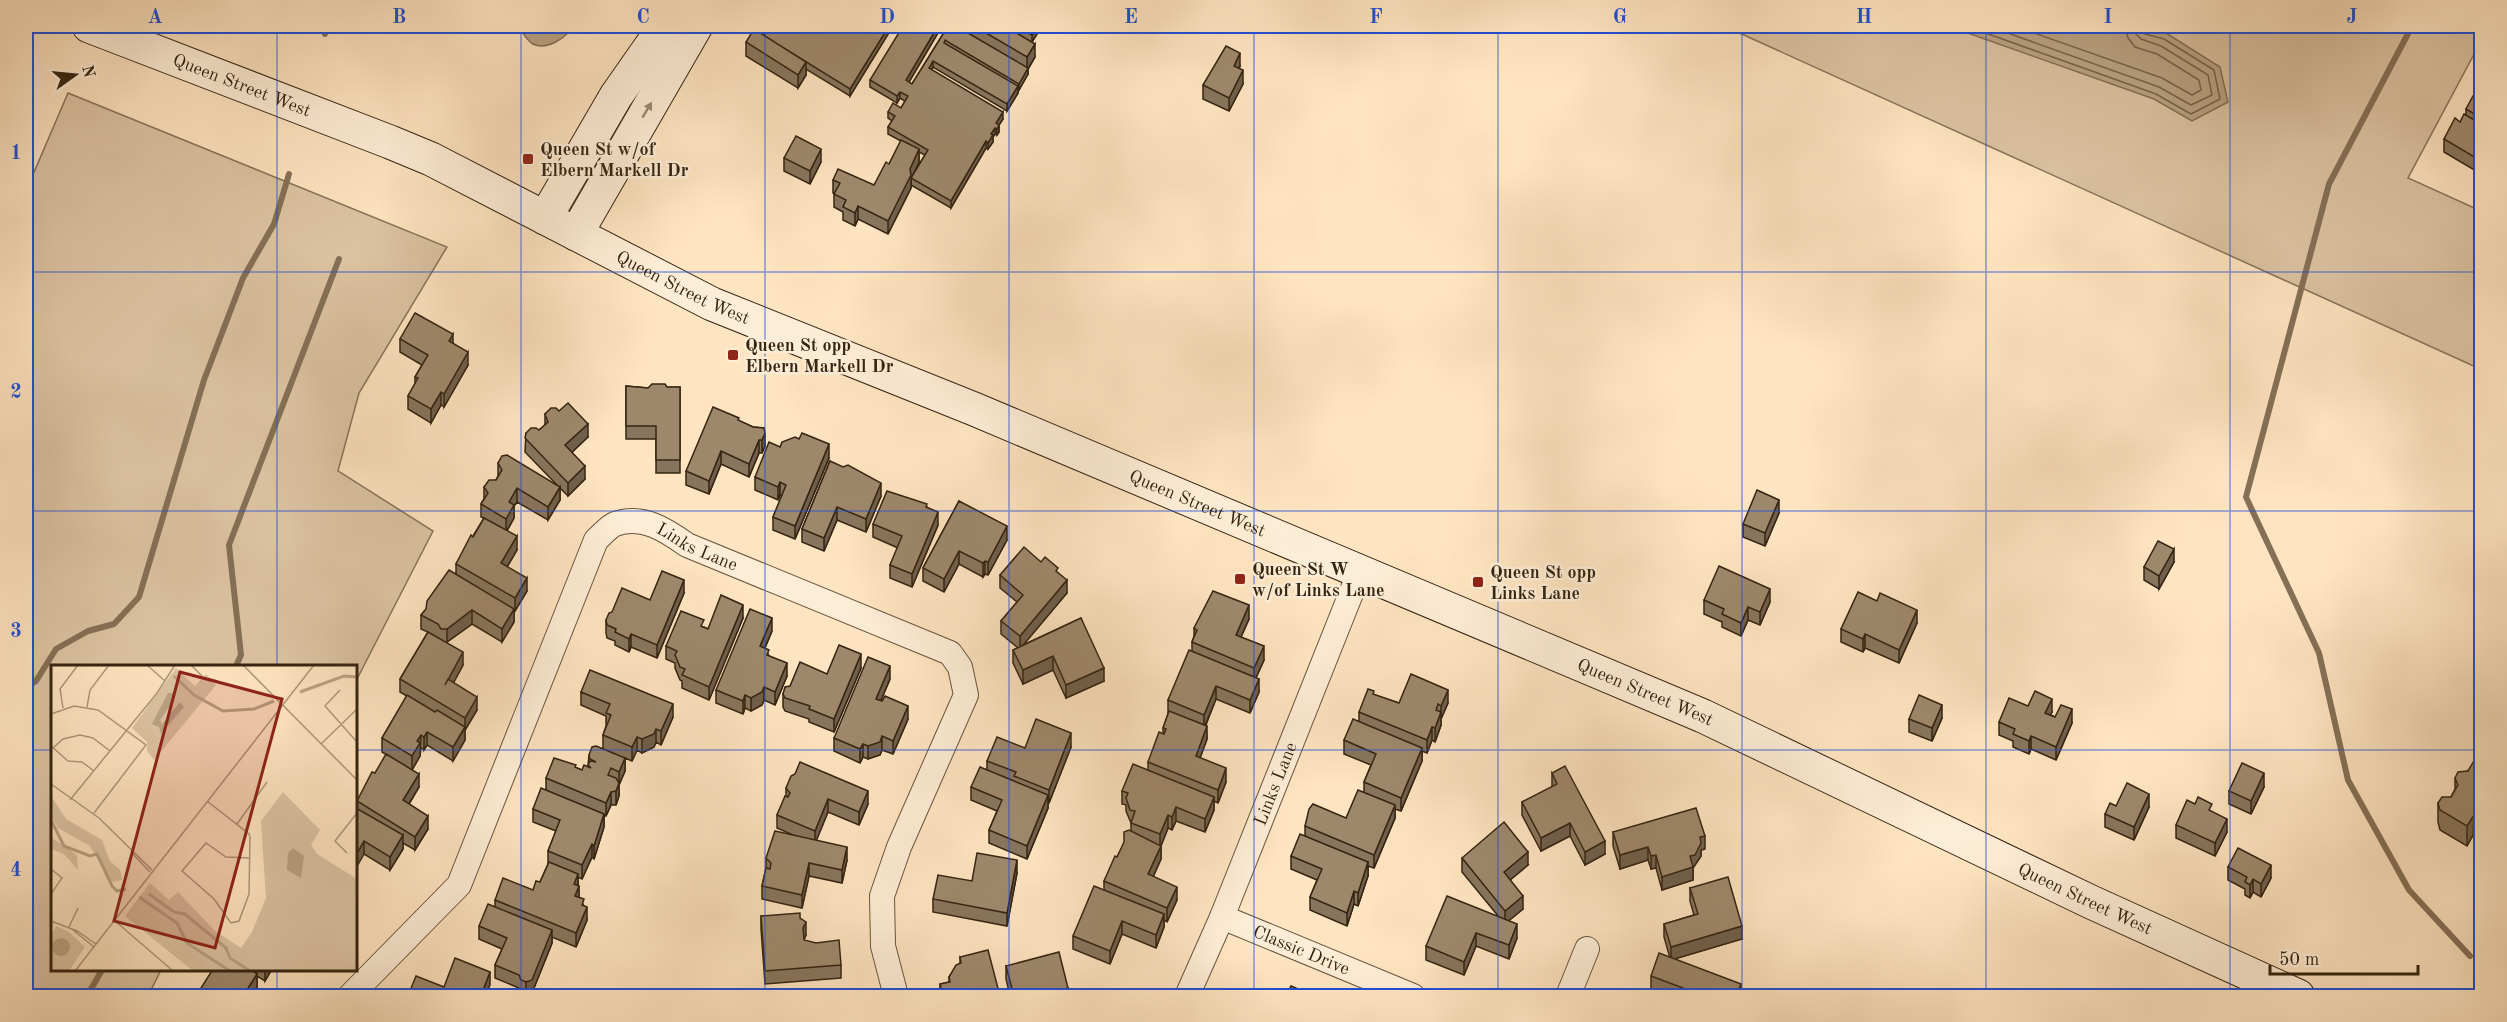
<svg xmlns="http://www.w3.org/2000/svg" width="2507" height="1022" font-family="'Old Standard TT',serif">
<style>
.green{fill:#dcc3a2;stroke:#88745a;stroke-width:1.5}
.water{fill:#baa384;stroke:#857056;stroke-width:1.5}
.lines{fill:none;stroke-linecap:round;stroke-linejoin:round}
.shore{stroke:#78644a;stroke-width:1.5}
.stream{stroke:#857056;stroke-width:6}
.street-casing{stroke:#67543d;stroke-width:26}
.secondary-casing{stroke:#352411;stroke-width:35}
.street{stroke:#feedd6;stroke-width:24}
.secondary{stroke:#feedd6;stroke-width:33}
.wall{fill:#88755d;stroke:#352411;stroke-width:1.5;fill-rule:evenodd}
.shaded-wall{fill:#6f5f4c;stroke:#352411;stroke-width:1.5}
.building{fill:#9e886c;stroke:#352411;stroke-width:1.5}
.oneway{fill:#9a8874}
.grid{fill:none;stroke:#1d4ed8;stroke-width:1.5;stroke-opacity:0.55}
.poi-dot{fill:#8f2418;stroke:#feedd6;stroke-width:2}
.labels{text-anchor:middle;stroke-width:5;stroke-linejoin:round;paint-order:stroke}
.street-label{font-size:18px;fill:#352411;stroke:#feedd6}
.poi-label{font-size:18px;font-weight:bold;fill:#352411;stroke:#feedd6;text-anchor:start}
.inset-river{fill:none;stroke:#baa384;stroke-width:3}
.inset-road{fill:none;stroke:#ae977a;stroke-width:1.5}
.view{fill:#8f2418;fill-opacity:0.15;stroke:#8f2418;stroke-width:3}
.inset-edge{fill:none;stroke:#352411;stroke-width:3}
.neatline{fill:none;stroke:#1d4ed8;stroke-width:2}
.grid-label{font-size:20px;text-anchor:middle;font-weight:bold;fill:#1d4ed8}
</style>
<rect width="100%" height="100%" fill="#fee4c0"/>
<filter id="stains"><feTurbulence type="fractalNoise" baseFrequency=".00333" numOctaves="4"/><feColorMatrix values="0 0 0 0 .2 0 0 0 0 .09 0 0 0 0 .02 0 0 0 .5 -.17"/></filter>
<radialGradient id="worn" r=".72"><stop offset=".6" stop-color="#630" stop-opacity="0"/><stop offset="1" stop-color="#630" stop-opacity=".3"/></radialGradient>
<g class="green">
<path d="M1724 26H2481V41L2408 178 2481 211V363L2478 368Z"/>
<path d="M68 93 447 247 359 393 338 471 433 531 356 681V666H52V970H161L148 996H26V191Z"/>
</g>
<g class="water">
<path d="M518 26H573C567 37 547 51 533 44 527 41 522 31 518 26Z"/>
<path d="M1948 26H2138L2166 33 2220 67 2228 102 2192 121 2154 99Z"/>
</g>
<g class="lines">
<g class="shore">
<path d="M1966 26 2156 94 2191 114 2220 99 2214 70 2164 39 2145 34 2142 26"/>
<path d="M1988 26 2159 87 2191 105 2212 95 2208 75 2161 46 2141 39 2136 34 2134 26"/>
<path d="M2014 26 2162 78 2192 95 2201 90 2199 80 2157 54 2135 47 2128 38 2125 26"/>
</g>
<g class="stream">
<path d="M2412 26 2329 184 2246 497 2319 653 2348 780 2409 890 2470 956"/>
<path d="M325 34 328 26"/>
<path d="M236 666 241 655 229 545 339 259"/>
<path d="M26 688 36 681 56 649 88 631 114 624 139 597 204 380 243 278 274 224 289 174"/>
<path d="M87 996 102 970"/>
</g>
<defs>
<g id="street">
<path id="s1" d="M1222 917 1413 996"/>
<path id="s2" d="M350 996 459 885 596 540C602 535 608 527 615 524 642 514 666 530 687 545L950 653 960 667 966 695 899 847 882 896 883 946 896 996"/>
<path id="s3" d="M1187 996 1222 917 1360 571"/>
<path d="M1568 996 1587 949"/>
</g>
<g id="secondary">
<path id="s4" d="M89 26 390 142 431 159 712 304 974 409 1703 716 2091 902 2298 996"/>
<path d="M545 218 616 96 665 26"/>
<path d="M576 234 696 26"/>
</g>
</defs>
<use href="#street" class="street-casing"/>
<use href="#secondary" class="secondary-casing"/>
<use href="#street" class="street"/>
<use href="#secondary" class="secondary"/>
</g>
<g class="wall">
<path d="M893 26 850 96 806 69V75L798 88 746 56V42L764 36Z"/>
<path d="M942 26 909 82 912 84 948 26H1042L1032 42 1035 57 1028 69V74L1019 90H1018V93L1007 111 933 67 932 70 1003 119 999 125V132L997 135 995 134 993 137V142L988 149 986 148 951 208 911 185V179V188L888 234 858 219 855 226 843 220V212L834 207V194L833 193V180L874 185 889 164 901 141 888 134V127L892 121 888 118V112L901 108 905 101 900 98 897 103 870 87V80ZM919 152 925 155 914 173 919 162Z"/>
<path d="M1240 66 1239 69 1243 84 1229 111 1203 99V85Z"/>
<path d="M2481 93V174L2444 152V139L2466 116V109L2479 99Z"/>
<path d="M784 158 821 162 810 184 784 171Z"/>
<path d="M400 339 453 343 468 365 444 407 441 405 431 423 408 409V396L415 384V377L422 365 400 352Z"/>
<path d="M626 386 648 388 680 387V473H656V439H626Z"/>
<path d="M545 414 588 437 572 452 585 479 568 496 560 488V500L548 520 517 502 514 506V518L507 531 517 550 507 567 527 591 515 611H514V622L502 642 472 624 447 642H445L463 665 453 683 477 710 465 730V740L453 761 427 745 424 750 421 748 420 756 412 770 382 752V738L407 696 400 692V679L428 632 421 629V615L456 574V564L484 518 481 517V504L484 499V487L496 480 498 476V463L557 485 525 452 526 433 539 430 545 425Z"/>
<path d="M739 421 753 427 764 428 765 446 762 453H759L749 477 721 464 709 494 686 485V471Z"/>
<path d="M780 447 829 458 795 539 773 530V517L782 496 780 495 778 500 755 490V477Z"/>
<path d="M830 461 881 496 866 532 837 520 824 551 802 542V529Z"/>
<path d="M959 501 1007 540 988 575 985 574 983 577 959 564 944 592 923 581V568Z"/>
<path d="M927 507 938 525 912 587 890 578V565L898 548 873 537V524Z"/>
<path d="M1779 513 1765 546 1743 537V524Z"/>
<path d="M1041 562 1058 573 1067 593 1023 645 1081 618 1104 681 1066 698 1053 670 1023 684 1013 663V650L1018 648 1001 634V621L1017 602 1000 588V575Z"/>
<path d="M2174 562 2159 589 2144 580V567Z"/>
<path d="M684 593 657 658 631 647 629 652 615 645V641L607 638 606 633V620L650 600Z"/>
<path d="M1704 600 1770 602 1760 625 1748 620 1741 636 1722 627V622L1704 614Z"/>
<path d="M743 618 709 700 682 688V681L680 680 675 668V663L666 659V646L704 627 708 629Z"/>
<path d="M1249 619 1241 637 1264 660 1256 678 1259 692 1250 713 1216 699 1206 725 1207 739 1200 758 1226 782 1218 803 1214 801V810L1205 832 1176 821 1172 830 1168 828 1161 846V859L1153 877 1177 900 1167 922 1164 920V927L1156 948 1122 934 1110 964 1073 949V936L1104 890V881L1131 831V823L1126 811V805L1122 804V791L1148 770V762L1163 733V728L1168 714V700L1192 652V642L1194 636V628Z"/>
<path d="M1917 623 1899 663 1865 648 1863 652 1841 642V629Z"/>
<path d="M772 631 765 648 769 656 787 676 775 705 764 700 762 705 751 711 745 708 743 714 716 703V690Z"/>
<path d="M861 668 834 732 809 722V719L785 711 783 707V694L827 674Z"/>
<path d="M890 679 881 700 908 719 893 754 882 750 880 755 868 759 863 757 860 763 834 751V738Z"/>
<path d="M581 692 673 717 661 745 656 742 654 747 642 753 637 750 632 761 625 758V771L619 785V796L616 805H611L606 816H604V827L594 859 592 857 582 879 578 877 579 897 584 906 587 920 576 947 552 937V943L532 993 526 995 521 993 519 988 495 978V965L502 949 479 939V926L495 907V900L533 890 540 882 548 864V851L556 831 533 822V809L546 790V778L576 768 582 770 588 766 589 755 603 748V735L606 726V716L581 705Z"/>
<path d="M1374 695 1399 703H1448L1441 719V725L1435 742 1432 740 1427 753 1422 751V761L1401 811 1395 809V818L1374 868 1368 866V876L1358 906 1354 904 1347 926 1310 910V897L1317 880 1291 869V856L1305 836V826L1346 818 1364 792V782L1371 765 1344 754V740L1359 721V712Z"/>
<path d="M2028 706 2052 712 2050 715 2072 723 2056 760 2031 749 2029 754 2013 747V741L1999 735V722Z"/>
<path d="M1942 718 1932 741 1909 732V719Z"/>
<path d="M1071 747 1049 803H1048V808L1027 859 989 843V830L997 811 971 800V787L987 770V761L1025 748Z"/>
<path d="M2481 763V842H2480L2473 837V835L2467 846 2440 830 2438 822V803L2451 797 2455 789V778Z"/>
<path d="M375 773 419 787 409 804 428 829 415 850 403 843V849L390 870 364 854 357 808V801Z"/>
<path d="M1552 773 1605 854 1585 865 1570 836 1541 851 1522 815V802L1552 787Z"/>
<path d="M2264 787 2251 814 2229 804V791Z"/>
<path d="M786 788 868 804 859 825 828 812 816 840 847 860 842 883 809 876 802 908 762 899V886L766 868V858L793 835 777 828V815L786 796Z"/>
<path d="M2116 806 2149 807 2134 840 2105 827V814Z"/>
<path d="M2212 812 2227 832 2215 856 2176 838V825Z"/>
<path d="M1613 832 1705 849 1701 850V856L1693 868V880L1662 890 1656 868 1651 869 1648 860 1620 869 1613 846Z"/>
<path d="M1462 858 1528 865 1510 880 1523 909 1508 921 1517 938 1509 959 1476 946 1464 975 1426 960V946L1499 917 1462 872Z"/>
<path d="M2228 867 2271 878 2261 897 2253 892 2250 898 2245 895V889L2228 880Z"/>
<path d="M1017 873 1007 926 933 912V899L972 881Z"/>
<path d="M1690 888 1742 939 1674 959 1741 996H1671L1651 989V976L1670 958 1664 937V924L1694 915 1690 901Z"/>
<path d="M761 916 800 918 806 935 804 940 841 965V978L765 984 761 929Z"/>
<path d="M960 957 1000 996H940V984L949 982V977L960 963Z"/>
<path d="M1006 966 1068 996H1010L1006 979Z"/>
<path d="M213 969H272L265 981 257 976V987Z"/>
</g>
<g class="shaded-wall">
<path d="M889 26H893L850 96V89Z"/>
<path d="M938 26H942L906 87V80Z"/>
<path d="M1038 26H1042L1032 42V35Z"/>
<path d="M1035 44V57L1028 69V74L1019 90V84L1027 69V57Z"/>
<path d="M1240 53V66L1234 79V66Z"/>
<path d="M933 61V67L929 75V68Z"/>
<path d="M806 62V75L798 88V75Z"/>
<path d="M1243 70V84L1229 111V98Z"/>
<path d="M1018 86V93L1007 111V104Z"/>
<path d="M900 92V98L897 103V96Z"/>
<path d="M1003 112V119L999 125V132L997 135 996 123Z"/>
<path d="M995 128V134L993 137V142L988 149V143L991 134Z"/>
<path d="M986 141V148L951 208V201Z"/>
<path d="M821 149V162L810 184V171Z"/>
<path d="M919 149V162L911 180V188L888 234V221L910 169Z"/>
<path d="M858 206V219L855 226V213Z"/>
<path d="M453 334V347L449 341Z"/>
<path d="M468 352V365L444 407V394Z"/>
<path d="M441 392V405L431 423V409Z"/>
<path d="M588 424V437L565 459V445Z"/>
<path d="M765 433V446L762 453V440Z"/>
<path d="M759 440V453L749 477V464Z"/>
<path d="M829 444V458L795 539V526Z"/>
<path d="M721 451V464L709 494V481Z"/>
<path d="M585 466V479L568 496V483Z"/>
<path d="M780 482V495L778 500V487Z"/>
<path d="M881 483V496L866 532V519Z"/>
<path d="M560 487V500L548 520V507Z"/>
<path d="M517 488V502L514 506V518L506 532V519L509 502Z"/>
<path d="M1779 500V513L1765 546V533Z"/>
<path d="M837 507V520L824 551V538Z"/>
<path d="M938 512V525L912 587V574Z"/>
<path d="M1007 526V540L988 575V562Z"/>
<path d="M517 536V550L501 577V563Z"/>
<path d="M2174 549V562L2159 589V576Z"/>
<path d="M959 551V564L944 592V579Z"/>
<path d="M985 561V574L983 577V563Z"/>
<path d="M527 578V591L515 611V598Z"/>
<path d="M684 580V593L657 658V645Z"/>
<path d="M1067 580V593L1020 649V636Z"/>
<path d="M1770 589V602L1760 625V612Z"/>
<path d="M743 605V618L709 700V687Z"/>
<path d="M1249 605V619L1236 648V635Z"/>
<path d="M1748 607V620L1741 636V623Z"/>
<path d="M514 609V622L502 642V629Z"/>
<path d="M472 610V624L447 642V629Z"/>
<path d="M1917 610V623L1899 663V650Z"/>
<path d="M772 618V631L760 659V646Z"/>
<path d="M631 634V647L629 652V639Z"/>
<path d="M1865 634V648L1863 652V639Z"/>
<path d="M1264 646V660L1254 682V668Z"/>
<path d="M463 652V665L445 699V685Z"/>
<path d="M861 654V668L834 732V719Z"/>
<path d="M1053 656V670L1023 684V670Z"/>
<path d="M787 663V676L775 705V692Z"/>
<path d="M890 666V679L876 712V699Z"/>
<path d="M1104 668V681L1066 698V685Z"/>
<path d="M1259 679V692L1250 713V700Z"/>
<path d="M1216 686V699L1204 728V715Z"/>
<path d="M764 687V700L762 705 751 711V698Z"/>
<path d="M1448 690V703L1441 719V706Z"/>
<path d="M745 695V708L743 714V701Z"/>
<path d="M477 697V710L465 730V740L453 761V747L465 728V718Z"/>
<path d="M2052 699V712L2045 726V713Z"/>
<path d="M673 704V717L661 745V731Z"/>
<path d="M1942 705V718L1932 741V728Z"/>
<path d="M908 706V719L893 754V741Z"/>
<path d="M2072 709V723L2056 760V747Z"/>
<path d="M1441 712V725L1435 742V728Z"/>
<path d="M1207 726V739L1196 769V756Z"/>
<path d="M1432 727V740L1427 753V740Z"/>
<path d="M656 729V742L654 747 642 753V739Z"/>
<path d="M427 732V745L424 750V737Z"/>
<path d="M1071 733V747L1049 803V790Z"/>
<path d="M421 735 420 756 412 770V756L417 741Z"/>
<path d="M882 736V750L880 755 868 759V746Z"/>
<path d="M2031 736V749L2029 754V741Z"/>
<path d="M637 737V750L632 761V747Z"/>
<path d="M863 744V757L860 763V749Z"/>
<path d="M1422 748V761L1401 811V798Z"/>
<path d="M625 758V771L619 785V772Z"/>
<path d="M1226 768V782L1218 803V790Z"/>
<path d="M2264 773V787L2251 814V801Z"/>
<path d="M419 774V787L403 814V800Z"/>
<path d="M619 783V796L616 805V791Z"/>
<path d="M868 791V804L859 825V812Z"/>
<path d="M611 792V805L606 816V803Z"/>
<path d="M2149 794V807L2134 840V827Z"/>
<path d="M1048 795V808L1027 859V846Z"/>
<path d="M1214 797V810L1205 832V819Z"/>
<path d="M828 799V812L815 844V831Z"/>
<path d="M1395 805V818L1374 868V855Z"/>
<path d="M1176 807V821L1172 830V817Z"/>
<path d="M604 814V827L594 859V846Z"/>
<path d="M1168 815V828L1160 848V834Z"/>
<path d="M2474 815 2473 835 2467 846V826Z"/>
<path d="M428 816V829L415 850V837Z"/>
<path d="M2227 819V832L2215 856V843Z"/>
<path d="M1570 823V836L1541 851V838Z"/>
<path d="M403 835V849L390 870V857Z"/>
<path d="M1705 836V849L1701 850V856L1693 868V880L1662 890V877L1700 837Z"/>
<path d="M364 841V854L356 868V855Z"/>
<path d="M1605 841V854L1585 865V852Z"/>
<path d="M592 844V857L582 879V865Z"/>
<path d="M1161 846V859L1148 888V874Z"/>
<path d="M847 847V860L842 883V870Z"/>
<path d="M1648 847V860L1620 869V855Z"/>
<path d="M1528 852V865L1504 885V872Z"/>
<path d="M1656 855V868L1651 869V856Z"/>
<path d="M1017 860V873L1007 926V913Z"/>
<path d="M1368 862V876L1358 906V893Z"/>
<path d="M809 863V876L802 908V895Z"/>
<path d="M2271 865V878L2261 897V884Z"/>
<path d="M578 874V887L574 884Z"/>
<path d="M2253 879V892L2250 898V885Z"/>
<path d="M579 886V899L575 896Z"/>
<path d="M1177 887V900L1167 922V908Z"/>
<path d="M1354 891V904L1347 926V913Z"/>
<path d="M1523 896V909L1505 924V911Z"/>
<path d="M587 907V920L576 947V933Z"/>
<path d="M1164 914V927L1156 948V935Z"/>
<path d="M1122 921V934L1110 964V951Z"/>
<path d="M806 922V935L803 941V928Z"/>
<path d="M1517 924V938L1509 959V945Z"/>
<path d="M1742 926V939L1671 960V947Z"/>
<path d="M552 930V943L532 993 526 995V982Z"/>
<path d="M1476 933V946L1464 975V962Z"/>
<path d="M265 969H272L265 981Z"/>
<path d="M490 972V985L485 996H482V993Z"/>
<path d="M257 974V987L251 996H243Z"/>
<path d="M1741 984V996H1736Z"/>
<path d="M1068 988V996H1039V995Z"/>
</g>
<g class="building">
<path d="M770 26H889L850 89 764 36Z"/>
<path d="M903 26H938L906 80 912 84 948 26H956L1028 68 1019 84 945 40 944 43 1018 86 1007 104 933 61 929 68 1003 112 996 123 999 125 997 129 995 128 991 134 993 135 988 143 986 141 951 201 911 178 928 150 888 127 895 116 888 112 893 103 901 108 908 96 900 92 897 96 870 80Z"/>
<path d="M974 26H1005L1035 44 1027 57Z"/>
<path d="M1016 26H1038L1032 35Z"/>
<path d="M754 29 806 62 798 75 746 42Z"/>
<path d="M1226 46 1240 53 1234 66 1243 70 1229 98 1203 85Z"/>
<path d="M2481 93V118L2466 109 2473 96 2479 99Z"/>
<path d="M2464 114 2481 124V161L2444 139 2455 118 2460 122Z"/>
<path d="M796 136 821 149 810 171 784 158Z"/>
<path d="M901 140 919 149 910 169 911 175 888 221 858 206 855 213 843 207 846 200 834 194 840 183 833 180 838 169 874 185 886 162 889 164Z"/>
<path d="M415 313 453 334 449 341 468 352 444 394 441 392 431 409 408 396 418 378 415 377 428 355 400 339Z"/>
<path d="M652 384H665L667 387H680V460H656V426H626V386L648 388Z"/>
<path d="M568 403 588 424 565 445 585 466 568 483 525 438 526 433 531 428H536L539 430 548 422 545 414 551 408H556L559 411Z"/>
<path d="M713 407 739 418 738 420 753 427 764 428 765 433 762 440H759L749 464 721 451 709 481 686 471Z"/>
<path d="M802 433 829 444 795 526 773 517 786 485 780 482 778 487 755 477 769 442 780 447 782 442 795 437 799 439Z"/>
<path d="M507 455 560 487 548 507 517 488 509 502 514 505 506 519 481 504 488 493 484 487 489 480H496L502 470 498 463 502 456Z"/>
<path d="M830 461 843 467 848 465 881 483 866 519 837 507 824 538 802 529Z"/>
<path d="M1757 490 1779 500 1765 533 1743 524Z"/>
<path d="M887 491 927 504 926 507 938 512 912 574 890 565 902 536 873 524Z"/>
<path d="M959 501 1007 526 988 562 985 561 983 563 959 551 944 579 923 568Z"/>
<path d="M484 518 517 536 501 563 527 578 515 598 456 564 471 535 473 537Z"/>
<path d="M2158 541 2174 549 2159 576 2144 567Z"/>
<path d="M1024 547 1041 562 1045 557 1058 568 1056 571 1067 580 1020 636 1001 621 1023 595 1000 575Z"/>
<path d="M1719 566 1770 589 1760 612 1748 607 1741 623 1722 614 1724 609 1704 600Z"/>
<path d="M449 570 514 609 502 629 472 610 447 629H441L438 624 421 615 426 609 427 601Z"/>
<path d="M662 571 684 580 657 645 631 634 629 639 615 632 616 629 607 625 606 620 609 613 612 612 622 588 650 600Z"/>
<path d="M1213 591 1249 605 1236 635 1264 646 1254 668 1192 642 1197 630 1194 628Z"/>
<path d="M1858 592 1877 601 1880 593 1917 610 1899 650 1865 634 1863 639 1841 629Z"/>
<path d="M721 595 743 605 709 687 682 675 685 669 680 667 675 655 677 651 666 646 681 611 704 620 701 626 708 629Z"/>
<path d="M750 609 772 618 760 646 769 650 767 655 787 663 775 692 764 687 762 692 751 698 745 695 743 701 716 690Z"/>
<path d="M1081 618 1104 668 1066 685 1053 656 1023 670 1013 650Z"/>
<path d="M428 632 463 652 445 685 448 679 477 697 465 718 400 679Z"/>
<path d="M839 645 861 654 834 719 809 709 810 706 785 698 783 694 785 687 790 686 800 662 827 674Z"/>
<path d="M1189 650 1259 679 1250 700 1216 686 1204 715 1168 700Z"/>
<path d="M868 657 890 666 876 699 882 701 885 696 908 706 893 741 882 736 880 742 868 746 863 744 860 749 834 738Z"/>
<path d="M590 670 673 704 661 731 656 729 654 734 642 739 637 737 632 747 603 735 611 715 606 713 610 704 581 692Z"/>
<path d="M1411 674 1448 690 1441 706 1438 704 1436 710 1441 712 1435 728 1432 727 1427 740 1359 712 1368 689 1374 691 1373 694 1399 703Z"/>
<path d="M2035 691 2052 699 2045 713 2055 717 2061 705 2072 709 2056 747 2031 736 2029 741 2013 734 2015 729 1999 722 2009 698 2028 706Z"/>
<path d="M407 695 435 712 437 710 465 727 453 747 427 732 424 737 421 735 417 741 420 743 412 756 382 738Z"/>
<path d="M1919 695 1942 705 1932 728 1909 719Z"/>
<path d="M1169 711 1207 726 1196 756 1226 768 1218 790 1148 762 1159 732 1164 734 1166 729 1163 728Z"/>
<path d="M1036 719 1071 733 1049 790 1014 776 1016 772 987 761 997 737 1025 748Z"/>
<path d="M1353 719 1422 748 1401 798 1364 782 1376 754 1344 740Z"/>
<path d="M596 746 625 758 619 772 611 768 608 775 616 778 619 783 616 791 611 792 606 803 546 778 554 758 576 765 575 767 582 770 584 765 591 768 588 765 590 761 596 762 590 759 589 755 592 747Z"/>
<path d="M386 754 419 774 403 800 428 816 415 837 357 801 372 772 375 773Z"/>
<path d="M2475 759 2481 763V822H2480L2473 818 2474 815 2467 826 2440 810 2438 803 2442 797H2451L2458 785 2455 778 2458 772 2468 771Z"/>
<path d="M800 762 868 791 859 812 828 799 815 831 777 815 785 796 788 797 790 793 786 788 791 776 795 774Z"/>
<path d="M2242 763 2264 773 2251 801 2229 791Z"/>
<path d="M1133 764 1214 797 1205 819 1176 807 1172 817 1168 815 1160 834 1131 823 1135 811 1130 810 1126 798 1128 793 1122 791Z"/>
<path d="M1565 766 1605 841 1585 852 1570 823 1541 838 1522 802 1557 784 1552 773Z"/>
<path d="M980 767 1048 795 1027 846 989 830 1002 800 971 787Z"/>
<path d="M2127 783 2149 794 2134 827 2105 814 2110 803 2116 806Z"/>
<path d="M541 788 604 814 594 846 592 844 582 865 548 851 560 820 533 809Z"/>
<path d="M1358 790 1395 805 1374 855 1305 826 1309 809 1313 804 1346 818Z"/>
<path d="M2198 797 2212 804 2209 810 2227 819 2215 843 2176 825 2187 800 2195 804Z"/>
<path d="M356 808 403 835 390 857 364 841 356 855Z"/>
<path d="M1696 808 1705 836 1700 837 1701 843 1695 855 1690 856 1693 867 1662 877 1656 855 1651 856 1648 847 1620 855 1613 832Z"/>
<path d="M1504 822 1528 852 1504 872 1523 896 1505 911 1462 858Z"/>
<path d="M1129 830 1161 846 1148 874 1177 887 1167 908 1104 881 1115 856 1117 857 1124 842V832Z"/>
<path d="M775 831 847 847 842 870 809 863 802 895 762 886 766 868 770 869 771 863 766 858Z"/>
<path d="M1300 834 1368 862 1358 893 1354 891 1347 913 1310 897 1322 869 1291 856Z"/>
<path d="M2238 848 2271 865 2261 884 2253 879 2250 885 2245 882 2247 877 2228 867Z"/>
<path d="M977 853 1017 860 1007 913 933 899 938 875 972 881Z"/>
<path d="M549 862 578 874 574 884 579 886 575 896 584 899 582 905 587 907 576 933 495 900 503 878 533 890 536 881 540 882Z"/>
<path d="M1728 877 1742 926 1671 947 1664 924 1698 914 1690 888Z"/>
<path d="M1094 886 1164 914 1156 935 1122 921 1110 951 1073 936Z"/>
<path d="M1447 896 1517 924 1509 945 1476 933 1464 962 1426 946Z"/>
<path d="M488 904 552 930 532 980 526 982 521 980 519 975 495 965 507 938 479 926Z"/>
<path d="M800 913V918L806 922 803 928 804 940 816 943 839 940 841 965 765 971 761 916Z"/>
<path d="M988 950 1000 996H943L940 984 950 982 949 977 956 965 961 963 960 957Z"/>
<path d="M1059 952 1068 988 1039 995V996H1014L1006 966Z"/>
<path d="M1659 953 1741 984 1736 996H1675L1676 994 1680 996 1683 988 1651 976Z"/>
<path d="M455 958 490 972 482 993 484 994 483 996H408L416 976 444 987Z"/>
<path d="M213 969H250L257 974 243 996H196Z"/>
<path d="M1291 986 1312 995 1311 996H1286Z"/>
</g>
<defs><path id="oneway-solid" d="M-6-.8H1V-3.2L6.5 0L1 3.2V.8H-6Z" transform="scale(1.5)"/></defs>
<use class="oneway" href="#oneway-solid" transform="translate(647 110) rotate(-59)"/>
<path class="grid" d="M277 26V666M521 26V996M765 26V996M1009 26V996M1254 26V996M1498 26V996M1742 26V996M1986 26V996M2230 26V996M26 272H2482M26 511H2482M26 750H52M356 750H2482M277 970V996"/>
<g class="poi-dot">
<rect x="522" y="153" width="12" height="12" rx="3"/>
<rect x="727" y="349" width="12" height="12" rx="3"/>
<rect x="1234" y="573" width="12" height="12" rx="3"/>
<rect x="1472" y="576" width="12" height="12" rx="3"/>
</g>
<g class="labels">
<g class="street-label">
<text dy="6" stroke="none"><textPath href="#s4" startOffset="164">Queen Street West</textPath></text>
<text dy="6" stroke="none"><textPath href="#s4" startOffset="650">Queen Street West</textPath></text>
<text dy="6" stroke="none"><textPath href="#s4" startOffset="1208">Queen Street West</textPath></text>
<text dy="6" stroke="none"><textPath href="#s2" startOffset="640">Links Lane</textPath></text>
<text dy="6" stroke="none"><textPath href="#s4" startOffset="1694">Queen Street West</textPath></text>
<text dy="6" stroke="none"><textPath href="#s3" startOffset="230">Links Lane</textPath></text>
<text dy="6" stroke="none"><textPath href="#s4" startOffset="2180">Queen Street West</textPath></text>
<text dy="6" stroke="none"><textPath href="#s1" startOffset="86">Classic Drive</textPath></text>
</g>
<g class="poi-label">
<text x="540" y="155">Queen St w/of<tspan x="540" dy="21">Elbern Markell Dr</tspan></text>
<text x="745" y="351">Queen St opp<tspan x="745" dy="21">Elbern Markell Dr</tspan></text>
<text x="1252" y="575">Queen St W<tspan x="1252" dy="21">w/of Links Lane</tspan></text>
<text x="1490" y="578">Queen St opp<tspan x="1490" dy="21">Links Lane</tspan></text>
</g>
</g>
<g transform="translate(51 665)">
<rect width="306" height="306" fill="#fee4c0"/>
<path d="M125 3 144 21 155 9 165 20 103 95 96 86V77L81 63ZM232 127 269 165 260 180 266 189 306 214V306H142L74 251 99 218 118 235 127 227 164 266 190 283 201 267 215 233 210 156ZM0 131 15 154 51 175 59 196 69 205 71 215 61 217 39 181 7 163 0 151ZM0 172 26 190 27 205 13 189 0 184ZM5 261 18 267 34 282 18 306H0V270Z" fill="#dcc3a2"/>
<path d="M117 28H123V35L109 55 111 59 129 37 133 42 110 69 108 62 101 59ZM242 183 253 191 250 213 236 205 237 188ZM1 282a9 9 0 1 1 18 0a9 9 0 1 1-18 0Z" fill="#baa384"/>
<path class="inset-river" d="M123 11 143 30 172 46 203 44 223 36M249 27 293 11 306 12M0 155 13 181 39 191 46 189 61 221 66 226 75 224M98 229 123 247 134 249 175 283 179 293 199 306M88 232 126 258 136 278 179 306"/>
<path class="inset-road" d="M96 0 114 16M140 0 152 12 167 16M192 0 306 115M289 25 274 41 306 77M36 42 39 25 58 0M12 43 9 24 27 0M0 49 23 41 47 45 95 80 43 148M270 79 306 44M0 81 17 96 31 97 43 106M2 83 12 74 29 70 42 73 59 86M0 119 48 153 101 205M19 135 106 28 124 0M156 136 198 169 199 172 198 229 188 256 180 258 163 234 131 206 155 178 175 192 198 193M186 159 216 117M296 188 284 176 306 148M82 189 99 207M0 204 11 213 0 229M63 255 122 306M0 256 26 266 45 279M18 262 27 243M22 265 43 282M24 306 263 0"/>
<path class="view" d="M129 7 231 34 164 283 63 256Z"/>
<rect width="306" height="306" class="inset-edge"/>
</g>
<rect width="2507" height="1022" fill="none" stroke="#fee4c0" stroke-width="66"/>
<g transform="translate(75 75) rotate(75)" stroke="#feedd6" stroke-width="4.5" paint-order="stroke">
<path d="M0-4.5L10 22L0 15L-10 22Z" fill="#352411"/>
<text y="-9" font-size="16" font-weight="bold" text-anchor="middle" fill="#352411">N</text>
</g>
<path d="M2270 965v9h148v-9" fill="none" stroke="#352411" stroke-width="3"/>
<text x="2279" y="965" font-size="18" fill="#352411" stroke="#feedd6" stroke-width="4.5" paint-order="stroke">50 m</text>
<rect x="33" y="33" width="2441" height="956" class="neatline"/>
<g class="grid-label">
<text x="155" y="23">A</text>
<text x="399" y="23">B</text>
<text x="643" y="23">C</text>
<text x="887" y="23">D</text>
<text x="1131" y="23">E</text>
<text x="1376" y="23">F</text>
<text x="1620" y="23">G</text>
<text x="1864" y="23">H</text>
<text x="2108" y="23">I</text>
<text x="2352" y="23">J</text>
<text x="16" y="159">1</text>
<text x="16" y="398">2</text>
<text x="16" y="637">3</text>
<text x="16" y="876">4</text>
</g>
<rect width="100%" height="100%" filter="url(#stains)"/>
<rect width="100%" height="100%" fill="url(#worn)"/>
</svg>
